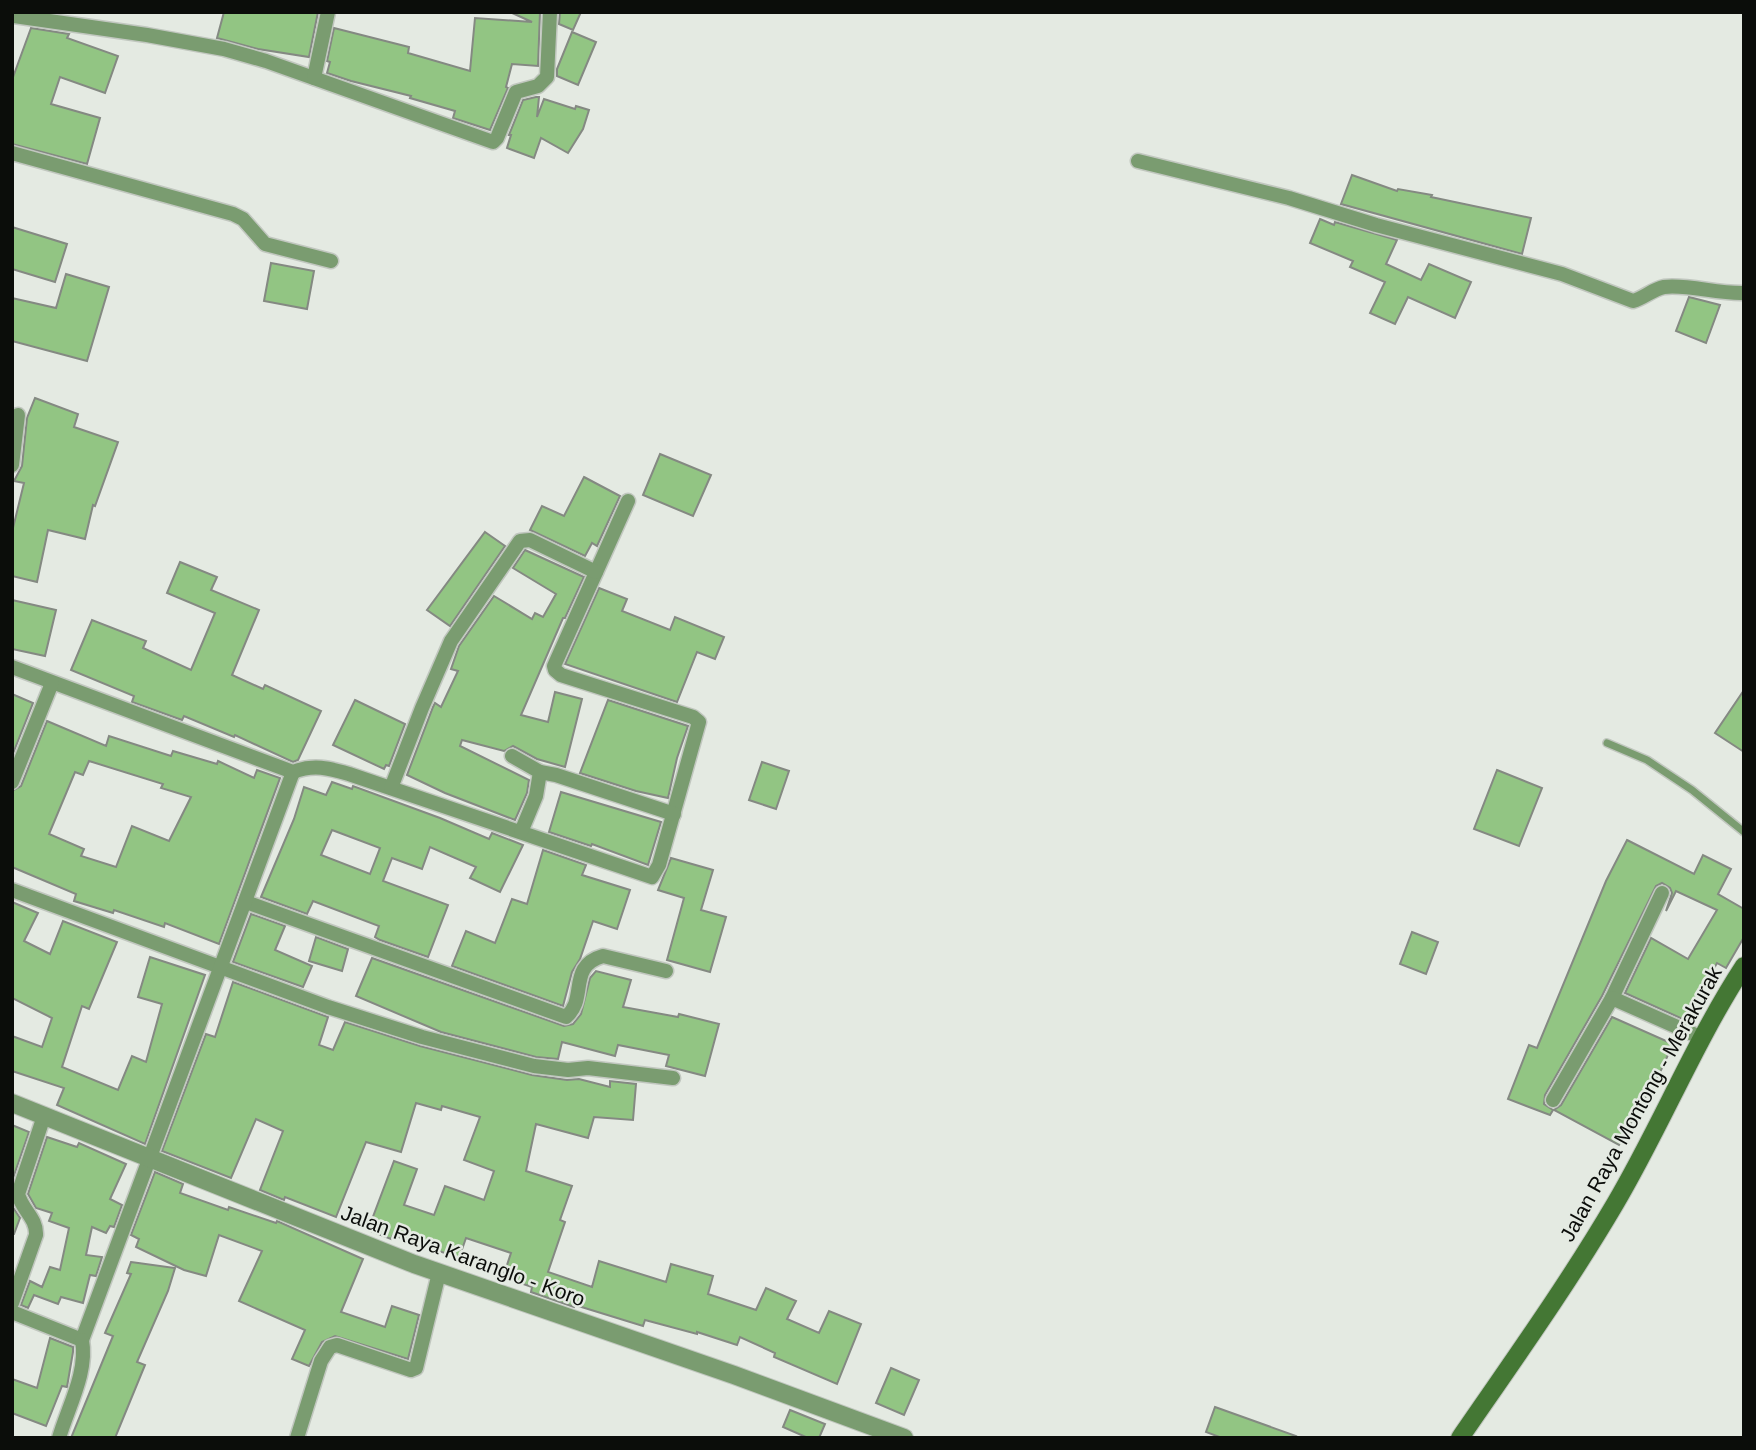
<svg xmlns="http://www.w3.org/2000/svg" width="1756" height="1450" font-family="Arial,sans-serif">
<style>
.building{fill:#92c583;stroke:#848982;stroke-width:2;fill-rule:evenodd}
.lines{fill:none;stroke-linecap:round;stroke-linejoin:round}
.service-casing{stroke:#c1c7bf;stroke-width:10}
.minor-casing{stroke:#c1c7bf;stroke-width:17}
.tertiary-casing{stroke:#c1c7bf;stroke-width:20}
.secondary-casing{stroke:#c1c7bf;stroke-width:20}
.service{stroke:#7a9c70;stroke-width:7}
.minor{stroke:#7a9c70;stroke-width:14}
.tertiary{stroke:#7a9c70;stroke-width:18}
.secondary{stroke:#447734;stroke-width:18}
.labels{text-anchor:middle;stroke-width:5;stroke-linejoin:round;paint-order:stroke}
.street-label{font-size:21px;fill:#0b0d0a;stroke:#e4eae2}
</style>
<rect width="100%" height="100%" fill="#e4eae2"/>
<g class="building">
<path d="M224 12H318L309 57 258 49 217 38Z"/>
<path d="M510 12H540L538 66 512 64 506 87 508 88 490 130 453 118 455 111 410 98 411 96 351 81 327 73 330 62 327 61 334 28 409 47 408 53 470 71 475 18 532 22Z"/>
<path d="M560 12H581L573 30 559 24Z"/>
<path d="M31 28 69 34 67 38 118 56 105 93 60 77 51 104 100 118 87 164 12 144V80Z"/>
<path d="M572 32 596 42 578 85 557 76V69Z"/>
<path d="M536 97H539L537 117 544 99 575 109 576 106 589 110 583 129 568 153 541 138 534 158 507 148 511 135H509L523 100Z"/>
<path d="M1352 175 1397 191 1398 189 1432 195 1431 197 1531 218 1522 254 1341 204Z"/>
<path d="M1320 219 1334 225 1335 222 1397 240 1386 264 1421 280 1429 264 1471 282 1455 318 1408 297 1395 324 1370 313 1385 282 1350 267 1353 261 1310 243Z"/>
<path d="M12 227 67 244 55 282 12 269Z"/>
<path d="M271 263 314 271 307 309 264 301Z"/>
<path d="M66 274 109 287 87 361 12 341V298L56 308Z"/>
<path d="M1689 297 1720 305 1706 343 1676 331Z"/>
<path d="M35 398 78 414 74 427 118 442 95 506 93 505 85 539 48 530 37 582 12 576V532L24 483 14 481 22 466 27 418Z"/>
<path d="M660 454 711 475 693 516 643 495Z"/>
<path d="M584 477 620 496 597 546 592 543 585 556 530 530 542 506 564 516Z"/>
<path d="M485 532 505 546 450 626 427 610Z"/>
<path d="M525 550 584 577 565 618H563L521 715 548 722 555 692 582 699 565 767 537 759 513 746 504 751 462 740 460 746 529 780 527 793 515 820 445 793 407 775 433 707 435 703 441 707 458 671 451 669 459 646 494 596 532 619 535 613 543 617 556 594 513 568Z"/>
<path d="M180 562 217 577 211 590 259 610 232 675 263 689 265 685 321 711 298 760 293 762 235 735 234 737 184 716 182 720 132 702 134 696 71 670 92 620 146 641 143 648 191 670 215 613 167 593Z"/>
<path d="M599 588 627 599 622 611 670 630 675 617 724 637 715 659 697 652 677 702 565 664Z"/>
<path d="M12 600 56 610 45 656 12 649Z"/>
<path d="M1744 690V752L1715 733Z"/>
<path d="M12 694 33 703 12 756Z"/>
<path d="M355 700 405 724 389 766 386 765 384 769 333 745Z"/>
<path d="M608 700 688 726 677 758 668 798 636 791 580 773Z"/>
<path d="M47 721 106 746 109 736 171 756 173 751 217 764 218 761 254 778 257 770 280 778 219 944 165 923 164 927 114 910 113 913 74 901 76 894 12 867V791L21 786ZM89 761 163 784 161 788 191 797 169 841 132 826 116 867 81 856 84 849 49 834 75 772 83 775Z"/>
<path d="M762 762 789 771 776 809 749 800Z"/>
<path d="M1497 770 1542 788 1519 846 1474 829Z"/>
<path d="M332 782 352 789 353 786 440 818 489 839 492 833 523 845 500 892 470 878 476 867 430 847 422 869 392 858 383 881 448 905 428 957 380 940 375 937 379 926 313 901 307 914 261 897 294 819 304 787 326 795ZM332 830 380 848 370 874 321 855Z"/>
<path d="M561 792 661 822 648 865 592 844 591 846 549 832Z"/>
<path d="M1627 840 1694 874 1703 855 1731 869 1718 894 1744 909V937L1726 968 1717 963 1685 1020 1625 993 1651 938 1688 959 1717 910 1676 891 1666 911 1672 893 1670 888 1662 883 1656 886 1602 996 1545 1095 1544 1104 1553 1110 1550 1115 1508 1099 1529 1045 1537 1048 1606 881Z"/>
<path d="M543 850 586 865 582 875 630 890 617 929 593 921 580 959 572 972 563 1006 452 966 466 931 495 943 512 899 527 904Z"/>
<path d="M671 858 713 870 701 910 726 917 710 972 667 960 684 898 658 890Z"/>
<path d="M12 902 38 913 24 941 50 954 63 921 117 942 89 1009 82 1006 62 1067 118 1090 132 1056 146 1062 162 1004 138 997 150 957 205 975 145 1144 57 1105 64 1088 12 1071V1036L42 1047 52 1018 12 998Z"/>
<path d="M251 914 285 926 275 950 312 966 303 987 233 962Z"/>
<path d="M1412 932 1438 942 1426 974 1400 964Z"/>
<path d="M316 937 348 949 342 971 309 961Z"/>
<path d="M372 958 564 1026 573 1024 581 1014 590 978 596 971 631 980 623 1007 678 1017 679 1014 719 1024 705 1076 666 1066 669 1055 618 1045 615 1056 562 1042 558 1059 536 1057 441 1032 356 996Z"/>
<path d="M233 982 328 1017 319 1045 333 1050 345 1022 420 1046 532 1075 567 1080 579 1079 610 1087V1081L636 1084 633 1120 594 1117 588 1138 536 1124 526 1171 572 1186 560 1220 565 1222 548 1272 592 1287 599 1261 666 1282 671 1264 713 1276 708 1294 756 1310 766 1288 796 1301 787 1319 819 1333 829 1311 861 1324 837 1384 774 1357 775 1353 740 1337 737 1345 697 1332V1334L645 1320 643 1326 575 1305 574 1307 531 1292 532 1287 503 1277 511 1253 466 1238 459 1258 393 1235 391 1239 368 1230 394 1161 417 1169 404 1205 434 1215 445 1186 484 1200 494 1171 464 1160 480 1117 442 1106 441 1110 416 1103 401 1152 366 1142 336 1217 285 1197 284 1200 260 1190 283 1131 256 1119 231 1178 162 1151 206 1034 215 1037Z"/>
<path d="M1612 1017 1673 1044 1652 1090 1650 1089 1619 1145 1554 1110 1561 1105Z"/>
<path d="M12 1125 29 1132 12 1181Z"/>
<path d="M47 1137 77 1147 79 1143 126 1164 110 1199 122 1205 114 1227 110 1226 106 1233 92 1227 86 1255 102 1257 96 1276 90 1275 83 1303 61 1297 58 1304 34 1295 28 1308 21 1305 30 1281 42 1287 50 1267 60 1270 69 1228 49 1221 52 1213 36 1208 28 1194Z"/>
<path d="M155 1172 183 1184 180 1193 228 1210 229 1207 276 1223 277 1221 363 1259 341 1312 385 1327 392 1306 419 1315 408 1359 335 1336 322 1342 309 1366 292 1359 305 1330 239 1301 262 1251 219 1235 206 1276 184 1270 136 1247 139 1239 131 1235Z"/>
<path d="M12 1206 20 1218 14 1234H12Z"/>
<path d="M131 1262 175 1268 168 1291 137 1362 145 1365 115 1438H71L113 1336 105 1333 131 1274 127 1273Z"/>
<path d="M50 1338 73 1347V1352L67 1387 62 1386 46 1426 12 1413V1379L37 1388Z"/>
<path d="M891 1368 919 1380 904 1415 876 1403Z"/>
<path d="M1215 1407 1296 1436 1295 1438H1222L1206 1432Z"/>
<path d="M790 1410 825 1424 819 1438H808L783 1427Z"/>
</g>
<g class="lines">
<defs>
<path id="service" d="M1607 743 1647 760 1692 790 1744 832"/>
<g id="minor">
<path d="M14 16 147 35 224 49 266 61 493 142 497 138 516 92 538 86 547 77 550 12"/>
<path d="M314 78 328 12"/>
<path d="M12 153 233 214 243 219 265 244 331 261"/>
<path d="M1138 161 1289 198 1376 225 1562 274 1633 301C1644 298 1653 289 1664 287 1688 284 1717 294 1744 293"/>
<path d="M12 465 18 415"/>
<path d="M12 667 293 772C313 764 329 768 349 774L652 877 659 865 699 722 693 717 561 675 555 670 554 666 628 501"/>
<path d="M512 756 540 772 536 796 521 832"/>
<path d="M540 772 556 775 674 814"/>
<path d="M12 782 52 683"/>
<path d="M391 788 422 708 451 641 520 541 530 540 596 572"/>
<path d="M12 890 328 1007 422 1037 534 1066 568 1070 588 1068 673 1078"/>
<path d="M246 902 566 1017C588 999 567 966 603 956L666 971"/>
<path d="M1612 998 1662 893"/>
<path d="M1553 1100 1612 998 1702 1038"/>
<path d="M12 1303 36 1235C37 1218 22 1210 18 1194L44 1116"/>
<path d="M12 1312 82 1340 293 772"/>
<path d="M59 1438C68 1407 88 1372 82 1340"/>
<path d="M297 1438 321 1361 330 1347 337 1345 411 1370 416 1368 439 1273"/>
</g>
<path id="tertiary" d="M12 1103 414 1264 734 1375 904 1438"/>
<path id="secondary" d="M1460 1438C1513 1361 1568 1284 1615 1204 1661 1126 1695 1041 1744 966"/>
</defs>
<use href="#service" class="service-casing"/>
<use href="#minor" class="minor-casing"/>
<use href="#tertiary" class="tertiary-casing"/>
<use href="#secondary" class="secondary-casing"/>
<use href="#service" class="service"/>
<use href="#minor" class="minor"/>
<use href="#tertiary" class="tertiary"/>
<use href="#secondary" class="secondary"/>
</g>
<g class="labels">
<g class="street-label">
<text transform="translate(1641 1104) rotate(-61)" y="7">Jalan Raya Montong - Merakurak</text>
<text transform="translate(463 1256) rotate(20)" y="7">Jalan Raya Karanglo - Koro</text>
</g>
</g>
<rect width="1756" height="1450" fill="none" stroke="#0b0d0a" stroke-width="28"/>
</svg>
